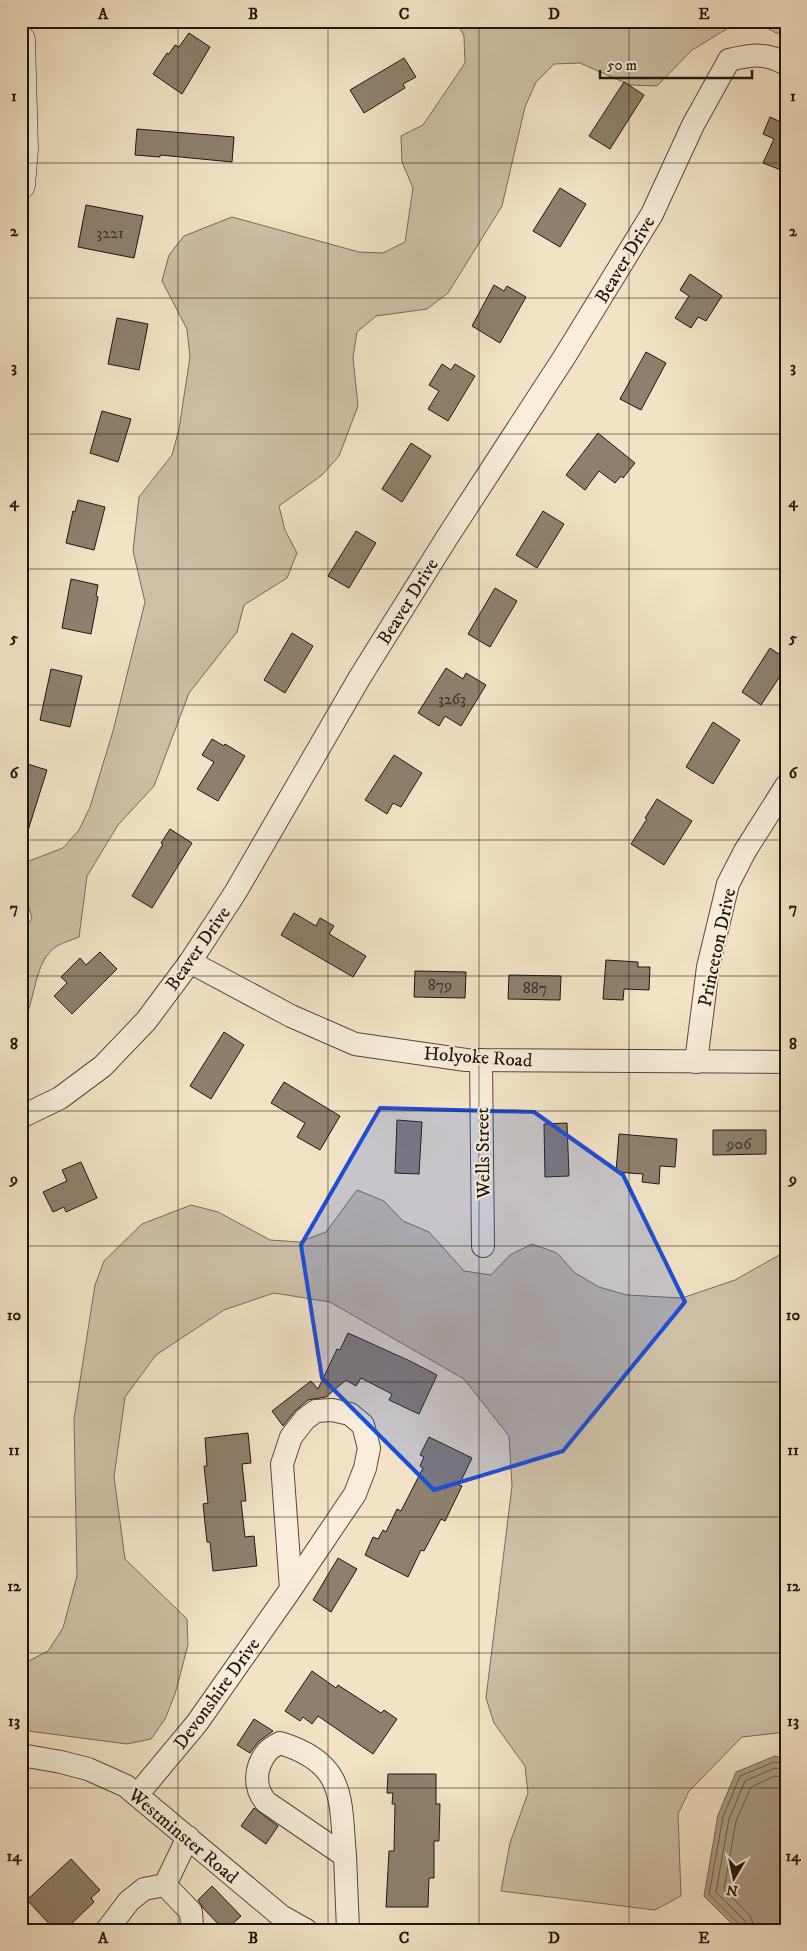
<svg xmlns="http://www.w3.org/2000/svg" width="807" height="1951" font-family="'IM FELL DW Pica',serif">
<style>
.green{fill:#cec0a7;stroke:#786a5b}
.water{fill:#ab9d88;stroke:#746758}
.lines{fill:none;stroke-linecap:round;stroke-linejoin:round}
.shore{stroke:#66594c;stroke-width:1}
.building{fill:#8e806e;stroke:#21150f}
.minor-casing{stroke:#55483d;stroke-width:24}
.secondary-casing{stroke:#21150f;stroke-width:29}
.minor{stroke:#f7edda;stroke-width:22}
.secondary{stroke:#f7edda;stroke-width:28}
.marked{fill:#1d4ed8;fill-opacity:0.2;stroke:#1d4ed8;stroke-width:4;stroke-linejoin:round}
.grid{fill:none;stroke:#21150f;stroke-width:1;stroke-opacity:0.55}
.labels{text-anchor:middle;stroke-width:4;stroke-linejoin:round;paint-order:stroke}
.number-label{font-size:16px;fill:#3c3027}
.street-label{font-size:19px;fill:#21150f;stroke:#f7edda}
.neatline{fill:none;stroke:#21150f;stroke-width:2}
.grid-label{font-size:16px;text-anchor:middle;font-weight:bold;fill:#21150f}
</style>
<rect width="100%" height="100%" fill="#f2e3c6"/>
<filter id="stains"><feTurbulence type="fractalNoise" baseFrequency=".004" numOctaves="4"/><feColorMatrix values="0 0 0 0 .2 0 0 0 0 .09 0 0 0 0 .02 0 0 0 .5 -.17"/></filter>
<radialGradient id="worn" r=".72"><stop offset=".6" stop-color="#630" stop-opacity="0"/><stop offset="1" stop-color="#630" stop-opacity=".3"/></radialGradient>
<g class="green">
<path d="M456 21H740L692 50 657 86 630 85 580 63 554 64 536 82 525 107 502 206 448 293 427 309 376 316 357 332 353 357 358 406 339 456 322 475 279 506 285 530 297 553 287 578 244 605 237 632 189 693 154 786 118 825 87 876 79 937C72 940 64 942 57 946 33 960 36 1004 21 1027V936L32 918 21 881V864L63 848 79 830 90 807 113 731 145 602 133 551 139 497 172 455 179 429 190 357 187 329 162 281 169 255 184 236 232 217 359 252 383 253 405 242 413 188 402 162 401 136 423 125 465 63 464 36Z"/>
<path d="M754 21H786V33H776Z"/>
<path d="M357 1190 384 1201 403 1221 429 1232 464 1271 491 1275 510 1255 532 1244 557 1253 575 1273 599 1287 627 1295 682 1298 735 1280 781 1254 786 1253V1732L742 1737 689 1791 678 1814 681 1896 655 1910 501 1891 510 1843 528 1793 525 1766 494 1723 486 1698 512 1486 509 1436 464 1379 330 1302 274 1293 224 1310 156 1355 125 1397 114 1477 125 1559 187 1619 188 1645 175 1694 165 1719 151 1739 127 1744 21 1730V1665L48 1651 63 1628 77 1576 74 1419 95 1285 104 1261 142 1224 191 1205 218 1212 270 1240 299 1242 326 1232Z"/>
</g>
<path class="water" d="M775 1756 786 1759V1928H736L704 1896 718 1815 736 1772Z"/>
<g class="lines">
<g class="shore">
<path d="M741 1930 739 1924 709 1894 723 1817 740 1776 774 1762 786 1764"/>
<path d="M747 1930 745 1921 716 1892 729 1819 745 1781 775 1768 786 1770"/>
<path d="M755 1930 751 1917 724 1889 736 1821 751 1787 775 1776 786 1778"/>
</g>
</g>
<g class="building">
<path d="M189 33 210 47 182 94 153 74 167 53 169 54 175 45 179 47Z"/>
<path d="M404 58 416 77 403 84 405 88 364 113 350 90Z"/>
<path d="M624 82 644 95 610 149 589 136Z"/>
<path d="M786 111V172L763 163 774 139 763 134 770 117 781 122Z"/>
<path d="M137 129 234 137 232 162 160 155V157L135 155Z"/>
<path d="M560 188 586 204 560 247 533 231Z"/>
<path d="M86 205 143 216 134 258 78 247Z"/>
<path d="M690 274 722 296 706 321 698 317 691 328 675 318 689 296 680 290Z"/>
<path d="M494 285 504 291 507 286 526 297 500 343 472 326Z"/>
<path d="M117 318 148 324 139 370 108 364Z"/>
<path d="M646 352 666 363 641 410 620 399Z"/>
<path d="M442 364 451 370 455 364 475 376 448 421 428 409 439 391 429 385Z"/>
<path d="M102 411 131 419 118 462 90 453Z"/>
<path d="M598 433 635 463 623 478 621 476 615 483 599 471 585 490 566 475Z"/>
<path d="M411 443 431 456 402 502 382 489Z"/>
<path d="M78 500 105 507 94 550 66 543 73 511 75 512Z"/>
<path d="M543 511 564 524 537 568 516 555Z"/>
<path d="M356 531 376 543 349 588 328 576Z"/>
<path d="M71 579 98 585 96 596 98 597 91 634 62 628Z"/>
<path d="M495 588 517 601 490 647 468 634Z"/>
<path d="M292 633 313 646 285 693 264 680Z"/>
<path d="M770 648 786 659V667L761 705 742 692Z"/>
<path d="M446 668 463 679 466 673 486 685 461 726 445 716 439 726 418 713Z"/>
<path d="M51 669 82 676 70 727 40 720Z"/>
<path d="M713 722 740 740 713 784 686 767Z"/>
<path d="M212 739 224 746 225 744 245 756 218 801 197 789 214 762 202 755Z"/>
<path d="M394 755 422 773 401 807 393 803 387 814 365 800Z"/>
<path d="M21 762 47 770 25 840H21Z"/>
<path d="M657 799 692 821 664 865 631 844 647 819 645 818Z"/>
<path d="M170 829 192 843 152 908 132 896 163 844 161 843Z"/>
<path d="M294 913 316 926 320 918 334 926 329 934 366 956 353 977 281 935Z"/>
<path d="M100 952 117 969 72 1014 54 996 67 983 61 977 80 958 86 965Z"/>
<path d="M606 960 638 962V967H650L649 990 624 989 623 1000 603 999Z"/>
<path d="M415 971 466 972 465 998 414 997Z"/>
<path d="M509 975 561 976 560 1000 508 999Z"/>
<path d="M224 1032 244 1045 211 1099 190 1086Z"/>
<path d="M284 1082 340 1116 320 1150 297 1137 305 1123 271 1103Z"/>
<path d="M397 1120 422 1122 419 1174 395 1173Z"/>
<path d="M567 1123 569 1176 545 1177 544 1124Z"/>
<path d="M713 1130H766V1154L713 1155Z"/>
<path d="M619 1134 677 1139 675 1167 660 1166 659 1184 642 1182 643 1174 616 1172Z"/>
<path d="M81 1162 97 1198 66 1212 64 1207 53 1212 43 1192 67 1181 62 1170Z"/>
<path d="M348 1333 410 1361 437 1375 419 1414 389 1400 392 1394 361 1378 356 1386 346 1380 326 1397 308 1400 295 1411 283 1426 272 1411 311 1381 318 1389 337 1349 340 1350Z"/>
<path d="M248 1433 251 1463 242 1464 246 1501H241L245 1537 254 1536 257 1566 213 1571 210 1542H207L203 1504 208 1503 204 1466H207L205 1438Z"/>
<path d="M429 1437 472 1458 459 1485 462 1486 445 1521 441 1519 424 1551 421 1550 408 1577 365 1555 373 1537 378 1539 383 1530 386 1532 397 1509 401 1511 423 1468 420 1466 424 1457 420 1455Z"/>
<path d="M338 1558 357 1569 331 1612 313 1600Z"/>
<path d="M312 1671 336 1688 338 1685 381 1713 384 1710 397 1719 373 1754 318 1716 312 1724 303 1717 300 1721 285 1711Z"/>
<path d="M254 1719 273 1731 259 1741 250 1753 237 1745Z"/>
<path d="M388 1774H436V1804H440L439 1841H434V1878H429L428 1907H386L389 1851H394L395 1804H392L393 1793H387Z"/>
<path d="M254 1808 278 1826 266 1844 241 1826Z"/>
<path d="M71 1859 100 1890 91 1898 94 1902 68 1927 64 1923 58 1930H55L27 1900Z"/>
<path d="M212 1886 241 1916 226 1930H224L203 1908 198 1900Z"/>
</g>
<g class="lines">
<defs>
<g id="minor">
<path d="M190 962 291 1016 355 1044 466 1060 786 1062"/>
<path d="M481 1060 483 1246"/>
<path d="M696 1062 708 967 728 884 745 851 786 786"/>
<path d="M21 1117 60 1098 103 1066 146 1021 190 962 235 893 360 677 448 536 565 356 652 214 693 125 729 60C751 55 765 52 786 64"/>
<path d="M280 1743C346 1763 340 1798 345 1856L266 1802C253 1787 255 1767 267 1752 270 1748 276 1745 280 1743Z"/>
<path d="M21 1755 61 1762 88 1769 126 1786 281 1916 306 1930"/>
<path d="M137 1795 197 1723 291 1589 355 1494 365 1468 369 1448 363 1425 350 1414 332 1410 316 1411 305 1419 291 1437 282 1464 291 1589"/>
<path d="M345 1856 348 1930"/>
<path d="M165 1885 188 1837"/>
<path d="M107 1930 129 1901 144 1889 165 1885 191 1912 192 1926 189 1930"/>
</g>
<path id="secondary" d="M21 40 24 149 21 185"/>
</defs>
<use href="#minor" class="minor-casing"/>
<use href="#secondary" class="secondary-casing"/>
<use href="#minor" class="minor"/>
<use href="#secondary" class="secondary"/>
</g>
<path class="marked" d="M380 1108 534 1112 623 1175 685 1302 563 1451 434 1490 322 1378 301 1245Z"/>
<path class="grid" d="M178 21V1930M328 21V1930M479 21V1930M629 21V1930M21 163H786M21 298H786M21 434H786M21 569H786M21 705H786M21 840H786M21 976H786M21 1111H786M21 1246H786M21 1382H786M21 1517H786M21 1653H786M21 1788H786"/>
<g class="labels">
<g class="number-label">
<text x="110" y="238">3221</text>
<text x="452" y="704">3263</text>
<text x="440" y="990">879</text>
<text x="535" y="993">887</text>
<text x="739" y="1149">906</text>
</g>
<g class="street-label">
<text transform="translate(624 259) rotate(-59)" y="7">Beaver Drive</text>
<text transform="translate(407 601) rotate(-58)" y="7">Beaver Drive</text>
<text transform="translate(716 947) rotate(-78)" y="7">Princeton Drive</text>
<text transform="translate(197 948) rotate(-55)" y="7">Beaver Drive</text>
<text transform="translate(478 1056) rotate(4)" y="7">Holyoke Road</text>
<text transform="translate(482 1153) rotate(-91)" y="7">Wells Street</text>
<text transform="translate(216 1693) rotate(-54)" y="7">Devonshire Drive</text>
<text transform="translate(184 1835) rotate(40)" y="7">Westminster Road</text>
</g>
</g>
<rect width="807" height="1951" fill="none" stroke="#f2e3c6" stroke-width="55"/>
<g transform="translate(734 1878) rotate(189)" stroke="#f7edda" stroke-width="4" paint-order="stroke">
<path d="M0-4L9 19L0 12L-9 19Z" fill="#21150f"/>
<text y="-8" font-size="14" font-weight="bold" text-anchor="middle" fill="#21150f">N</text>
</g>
<path d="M600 70v8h152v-8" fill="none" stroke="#21150f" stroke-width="2.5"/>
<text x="607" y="70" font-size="15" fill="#21150f" stroke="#f7edda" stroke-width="4" paint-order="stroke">50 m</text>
<rect x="28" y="28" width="752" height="1896" class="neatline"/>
<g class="grid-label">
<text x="103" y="19">A</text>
<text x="253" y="19">B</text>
<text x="404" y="19">C</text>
<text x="554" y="19">D</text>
<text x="704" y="19">E</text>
<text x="14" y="101">1</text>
<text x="793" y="101">1</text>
<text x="14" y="236">2</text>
<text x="793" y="236">2</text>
<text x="14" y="372">3</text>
<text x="793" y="372">3</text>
<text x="14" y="507">4</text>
<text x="793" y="507">4</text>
<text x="14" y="643">5</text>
<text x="793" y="643">5</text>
<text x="14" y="778">6</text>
<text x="793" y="778">6</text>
<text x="14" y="913">7</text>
<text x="793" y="913">7</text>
<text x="14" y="1049">8</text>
<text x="793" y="1049">8</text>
<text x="14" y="1184">9</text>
<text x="793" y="1184">9</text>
<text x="14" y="1320">10</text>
<text x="793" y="1320">10</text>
<text x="14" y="1455">11</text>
<text x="793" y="1455">11</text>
<text x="14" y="1591">12</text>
<text x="793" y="1591">12</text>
<text x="14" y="1726">13</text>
<text x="793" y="1726">13</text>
<text x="14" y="1861">14</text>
<text x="793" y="1861">14</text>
<text x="103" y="1943">A</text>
<text x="253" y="1943">B</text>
<text x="404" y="1943">C</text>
<text x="554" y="1943">D</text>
<text x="704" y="1943">E</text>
</g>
<rect width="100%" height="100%" filter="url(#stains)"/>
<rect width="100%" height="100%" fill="url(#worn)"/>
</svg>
